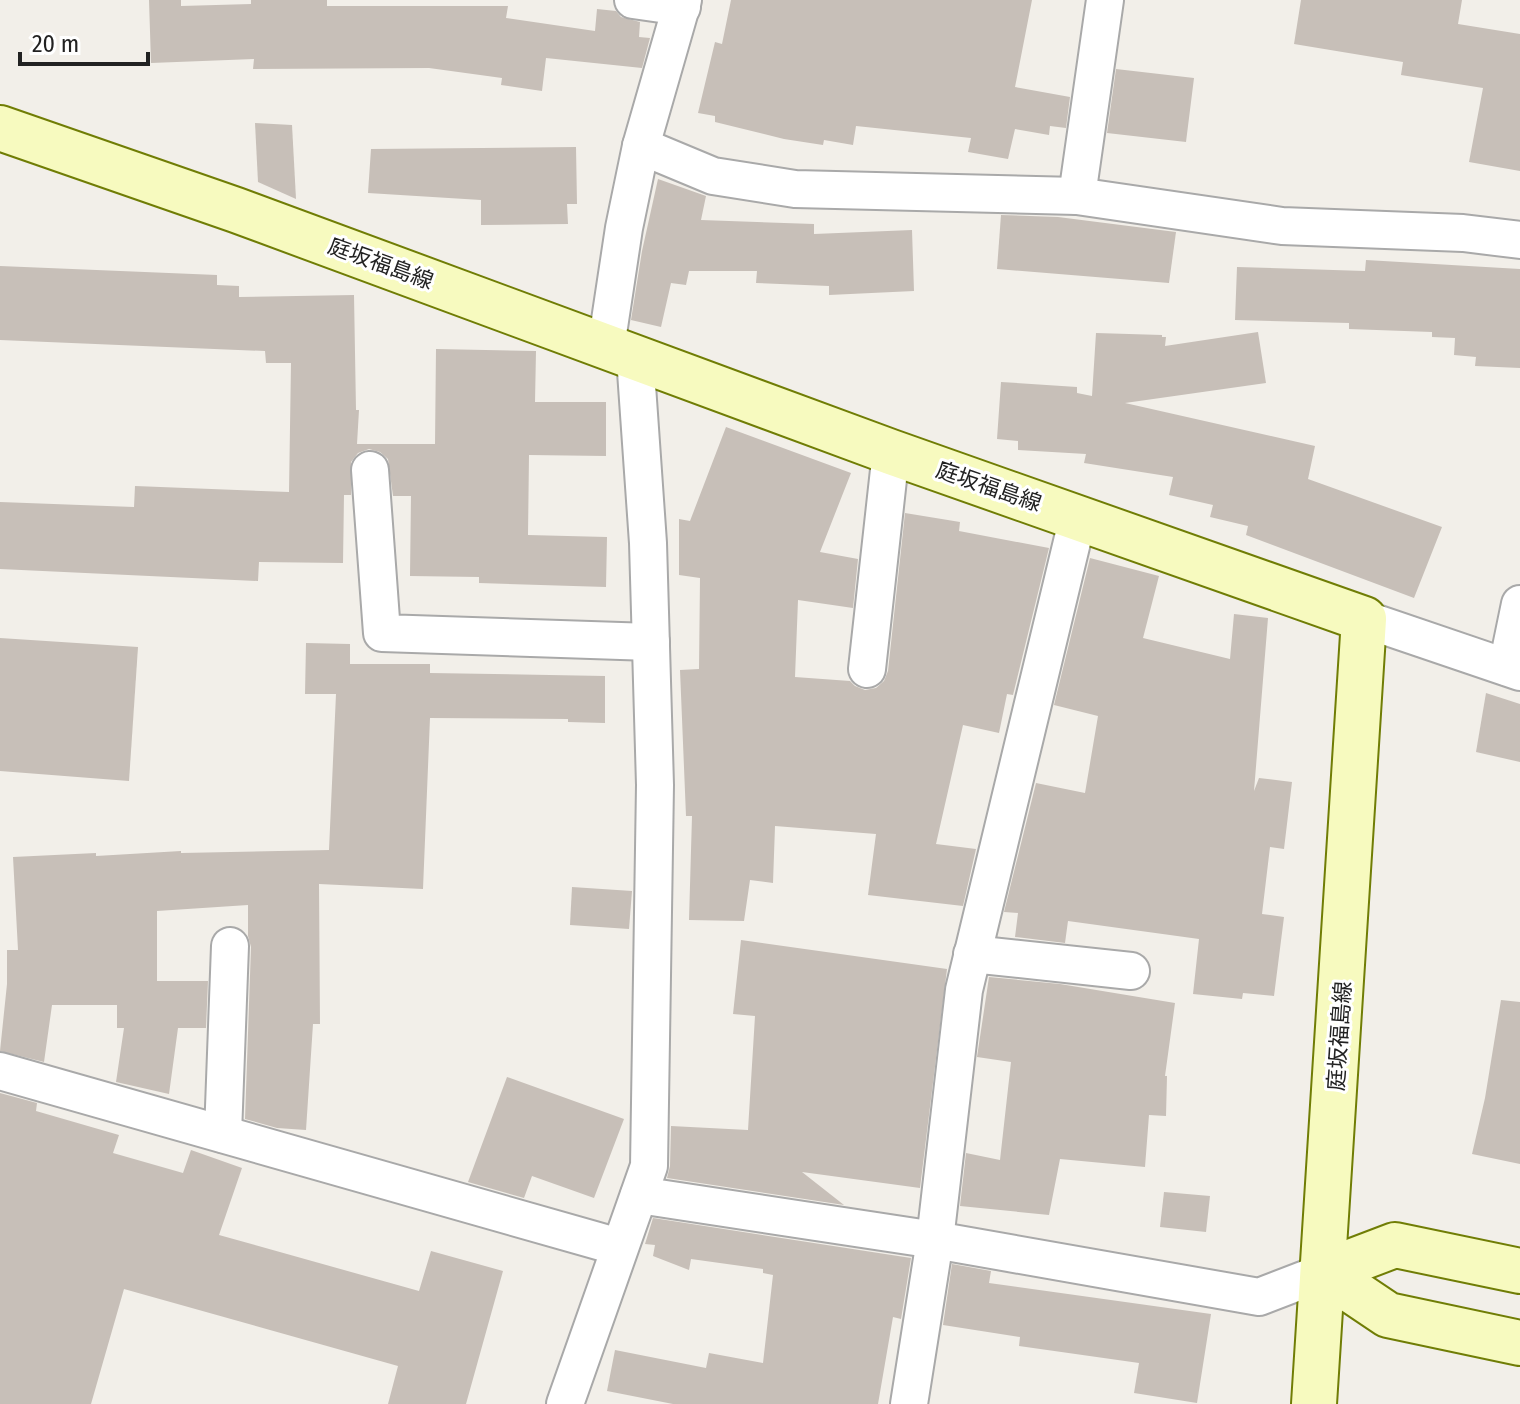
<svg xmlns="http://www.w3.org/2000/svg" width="1520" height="1404" font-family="'Fira Sans Condensed','Noto Sans JP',sans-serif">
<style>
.building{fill:#c7bfb8}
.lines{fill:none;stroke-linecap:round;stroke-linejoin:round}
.street-casing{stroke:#a9a9a9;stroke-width:40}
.secondary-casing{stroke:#707d05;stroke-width:48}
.street{stroke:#fff;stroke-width:36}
.secondary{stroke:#f7fabf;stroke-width:44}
.labels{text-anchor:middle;stroke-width:6;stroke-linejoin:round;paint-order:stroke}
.street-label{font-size:22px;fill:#222;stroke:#fff}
</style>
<rect width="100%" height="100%" fill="#f2efe9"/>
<g class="building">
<path d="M149 0H181V6L251 4V0H327V6H508L506 18 595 31 597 9 616 11 621 17 640 22 639 37 650 38 642 68 546 58 542 91 501 85 502 78 429 68 253 69 254 59 151 63Z"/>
<path d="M731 0H1032L1015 87 1070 97 1066 128 1050 126 1049 135 1015 129 1008 159 968 152 971 138 856 126 853 145 824 140 823 145 784 139 715 122V116L698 113 715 42 722 44Z"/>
<path d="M1301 0H1462L1458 24 1520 34V171L1469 162 1483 88 1401 75 1403 62 1294 44Z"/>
<path d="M1116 69 1194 78 1186 142 1107 133Z"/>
<path d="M255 123 292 125 296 199 258 182Z"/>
<path d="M576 147 577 204H567L568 224 481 225V200L368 193 371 149Z"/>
<path d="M658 179 706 196 701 220 814 224V234L912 230 914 291 829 295V286L756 283 757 271H689L686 285 671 283 661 327 631 320 642 251Z"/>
<path d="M1001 215 1058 217 1176 232 1169 283 997 269Z"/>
<path d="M1366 260 1520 269V368L1475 366 1476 357 1454 355 1455 338 1432 337V332L1349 329V323L1235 320 1237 267 1365 271Z"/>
<path d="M0 266 217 275V285L239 286V297L354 295 356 410H359L357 444H435L436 349 536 351 535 402H606V456L529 455 528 535 607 537 606 587 479 583V577L410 576 411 496H393L388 459 380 452 369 449 358 453 351 462V495H344L343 563 259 562 258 581 0 569V502L134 507 135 486 289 492 291 363H266L265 351 0 340Z"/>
<path d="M1258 332 1266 383 1125 403 1315 446 1308 479 1442 527 1414 598 1246 535 1248 526 1210 517 1213 505 1169 495 1173 477 1084 463 1086 454 1018 450V441L997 439 1001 382 1077 387V393L1092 396 1096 333 1162 335V337H1166L1165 346Z"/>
<path d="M726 427 851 473 820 552 858 559 853 608 798 600 795 677 850 681 855 686 865 690 876 688 884 681 888 671 905 513 960 522 959 531 1049 548 1013 695 1007 694 999 733 963 725 936 844 976 849 963 906 868 895 876 834 775 826 773 883 750 880 744 921 689 920 692 816H686L680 670 699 669 700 578 679 575V519L690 521Z"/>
<path d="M1090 558 1159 576 1143 638 1230 659 1234 614 1268 618 1254 791 1259 778 1292 782 1284 849 1270 847 1262 914 1284 917 1274 996 1243 993 1242 999 1193 994 1199 939 1068 921 1065 943 1015 937 1018 913 1004 912 1036 783 1085 793 1098 716 1054 705Z"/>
<path d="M0 638 138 647 129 781 0 771Z"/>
<path d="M306 643 350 644V664H430V673L605 676V723L568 722V719L430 718 423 889 319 884 320 1024H313L306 1130 277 1128 245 1119 251 947 248 936V905L157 911V981H208L206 1028H178L169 1094 116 1082 124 1028H117V1005H52L44 1062 0 1051 7 984V950H18L13 857 96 853V856L181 851V853L329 850 336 694H305Z"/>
<path d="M1486 693 1520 704V762L1476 752Z"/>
<path d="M572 887 632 891 629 929 570 925Z"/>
<path d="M741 940 947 969 920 1188 802 1172 844 1205 667 1178 670 1166 671 1126 748 1130 755 1016 733 1014Z"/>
<path d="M989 977 1060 984 1175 1003 1165 1076H1167L1166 1116 1149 1115 1145 1167 1060 1159 1049 1215 960 1206 966 1153 1000 1160 1011 1062 977 1057Z"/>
<path d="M1501 1000 1520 1002V1164L1472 1154 1485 1098Z"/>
<path d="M507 1077 624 1119 594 1198 532 1176 524 1198 468 1182Z"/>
<path d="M0 1093 37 1103 36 1111 119 1135 113 1153 183 1173 191 1150 242 1168 219 1235 419 1291 431 1251 503 1271 466 1404H388L398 1366 124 1289 91 1404H0Z"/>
<path d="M1164 1192 1210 1196 1206 1232 1160 1227Z"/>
<path d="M653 1218 911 1258 901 1319 893 1317 878 1404H673L607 1391 615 1350 706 1368 709 1353 763 1363 773 1275 763 1273V1269L691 1259 689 1270 653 1256 655 1245 645 1244Z"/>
<path d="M952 1264 991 1271 989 1283 1211 1314 1197 1403 1134 1393 1139 1363 1019 1346 1020 1337 943 1325Z"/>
</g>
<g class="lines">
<defs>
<g id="street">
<path d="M633 0 682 7"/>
<path d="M641 146 713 176 795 189 1077 196 1282 226 1463 233 1520 240"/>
<path d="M1077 196 1105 0"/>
<path d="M606 347 624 228 641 146 683 0"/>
<path d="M370 470 382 633 651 642"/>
<path d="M1364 619 1520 672"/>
<path d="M1507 667 1520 604"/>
<path d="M867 669 891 452"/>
<path d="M972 954 1131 971"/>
<path d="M0 1071 619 1247"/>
<path d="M223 1134 230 946"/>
<path d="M639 1195 935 1240 1259 1297 1324 1272"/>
<path d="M565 1404 649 1166 655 785 648 543 635 357"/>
<path d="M909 1404 935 1240 964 990 1078 517"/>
</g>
<g id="secondary">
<path d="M0 128 236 210 891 452 1364 619 1314 1404"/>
<path d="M1324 1272 1388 1315 1520 1343"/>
<path d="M1324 1272 1395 1245 1520 1271"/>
</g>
</defs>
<use href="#street" class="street-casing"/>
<use href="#secondary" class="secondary-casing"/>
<use href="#street" class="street"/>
<use href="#secondary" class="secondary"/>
</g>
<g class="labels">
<g class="street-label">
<text transform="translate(381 263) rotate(20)" y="8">庭坂福島線</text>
<text transform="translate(989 486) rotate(19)" y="8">庭坂福島線</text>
<text transform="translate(1339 1036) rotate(-86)" y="8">庭坂福島線</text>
</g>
</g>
<path d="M20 52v12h128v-12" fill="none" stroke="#222222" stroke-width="4"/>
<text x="32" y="52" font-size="24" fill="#222222" stroke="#ffffff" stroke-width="6" paint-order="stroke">20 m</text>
</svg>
